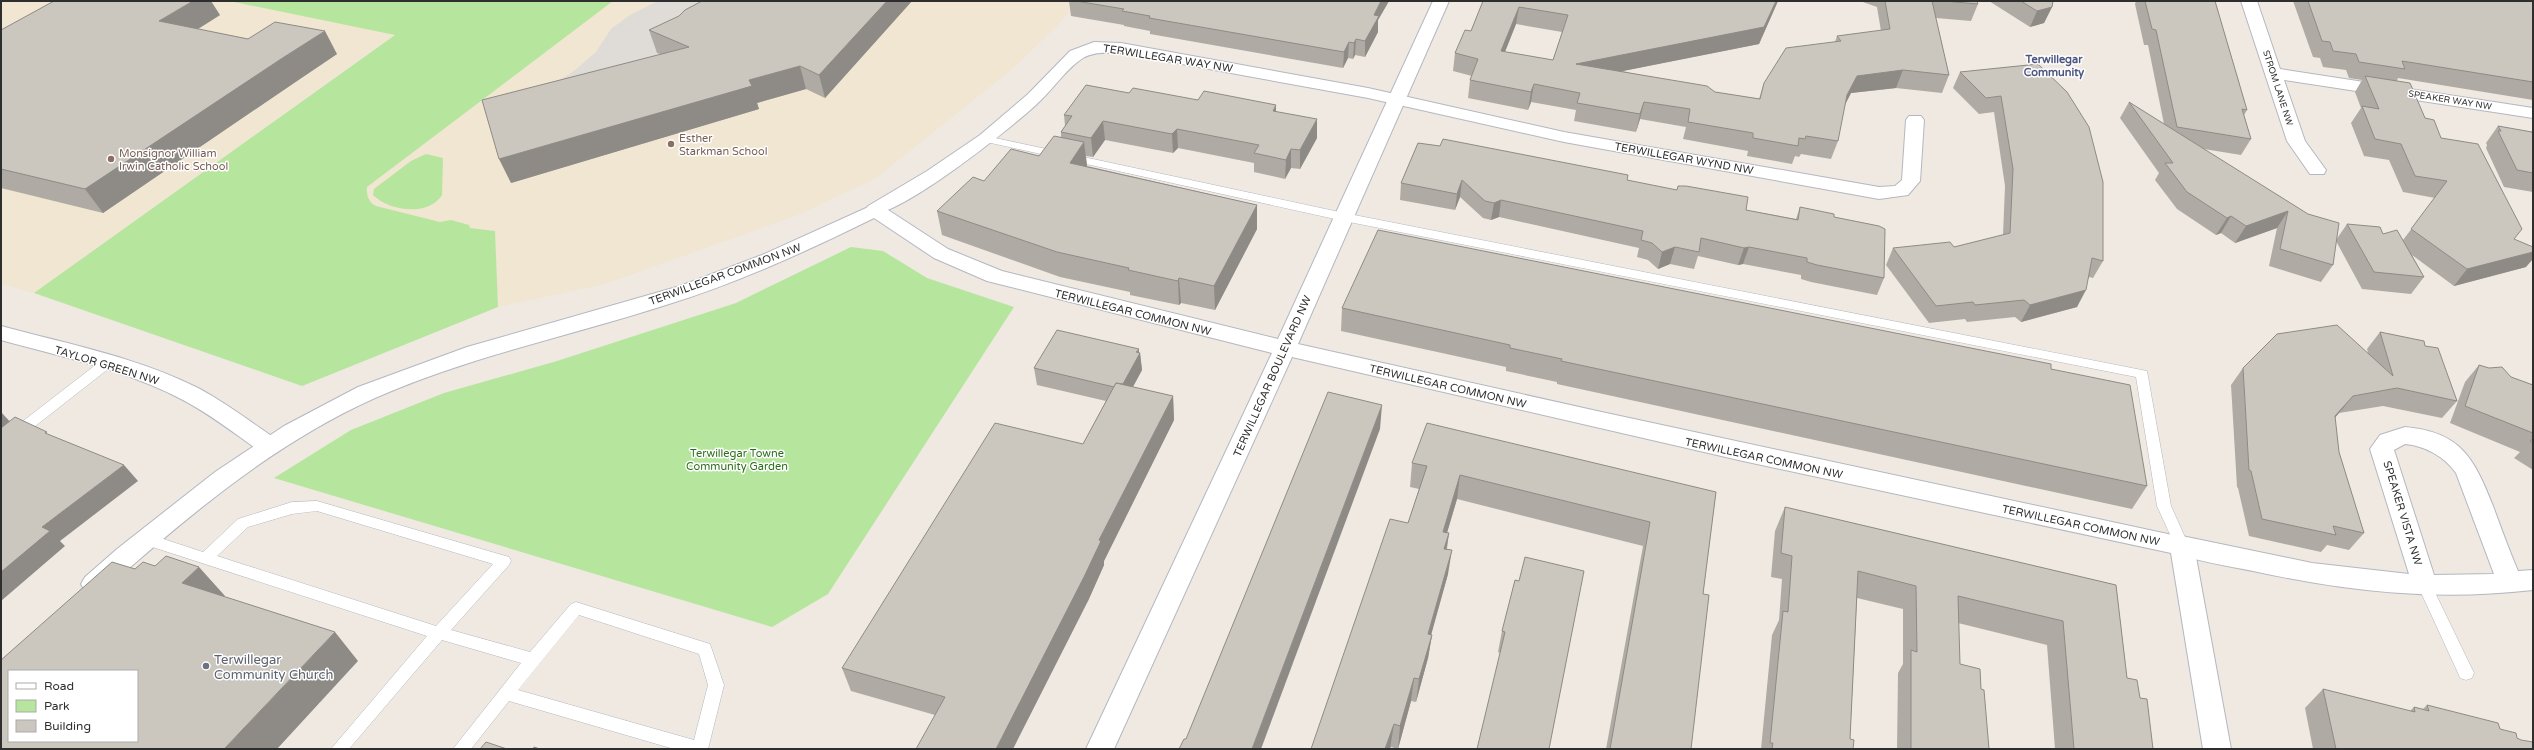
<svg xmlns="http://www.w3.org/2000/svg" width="2534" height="750" font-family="'Varela Round',sans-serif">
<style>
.education{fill:#f0e6d1}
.green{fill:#b6e59e}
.plaza{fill:#dfdcd8}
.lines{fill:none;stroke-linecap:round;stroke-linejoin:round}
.lane-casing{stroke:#b4b7c1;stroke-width:1}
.street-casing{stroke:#b4b7c1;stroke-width:2}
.secondary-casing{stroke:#b4b7c1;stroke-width:2}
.lane{fill:#fff;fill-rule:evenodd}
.street{fill:#fff;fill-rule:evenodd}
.secondary{fill:#fff;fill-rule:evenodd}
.wall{fill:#afaba4;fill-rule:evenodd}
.shaded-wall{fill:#8e8b86}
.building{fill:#cbc7bf;stroke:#8e8b86;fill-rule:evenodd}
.education-dot{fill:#8d6e63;stroke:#fff;stroke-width:1.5}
.worship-dot{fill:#6b7280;stroke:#fff;stroke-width:1.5}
.labels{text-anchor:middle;stroke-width:3;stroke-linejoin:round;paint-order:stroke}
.far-street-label{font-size:9px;fill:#2e2e2e;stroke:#fff}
.street-label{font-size:11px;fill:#2e2e2e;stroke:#fff}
.far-quarter-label{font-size:11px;font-weight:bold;fill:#4d5680;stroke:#fff}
.education-label{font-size:11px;fill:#785e54;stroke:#fff;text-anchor:start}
.park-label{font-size:11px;fill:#2c6e1b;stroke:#fff}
.near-worship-label{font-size:13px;fill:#5b616d;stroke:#fff;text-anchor:start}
</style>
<rect width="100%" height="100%" fill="#efe9e1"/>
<g class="education">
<path d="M1 1H229L395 34 34 293 1 284Z"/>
<path d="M613 1H1078L1056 27 1011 70 876 178 798 215 605 284 498 307 495 231 453 226 376 206 370 201 366 193 367 187Z"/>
</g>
<g class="green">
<path d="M229 1H613L367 187C366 195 369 203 376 206L440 222 451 220 469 225 470 228 495 231 498 307 302 386 34 293 395 35Z"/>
<path d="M426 154 443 158 442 195C428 217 389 211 373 195L374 189 411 161Z"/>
<path d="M851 247 883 251 927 278 1014 307 828 594 772 627 274 478 351 430 444 393 557 361 736 303Z"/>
</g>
<path class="plaza" d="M658 1H752L657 53 689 67 557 82 574 71 596 52 611 29 630 15Z"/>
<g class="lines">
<defs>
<g id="lane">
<path d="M986 136 1344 213 2147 371 2171 506 2189 546 2187 550 2182 552 2177 550 2157 506 2136 377 1344 221 982 141 981 139Z"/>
<path d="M107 358 113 363 112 366 6 449 1 450V438L102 360Z"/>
<path d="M317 501 509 557 511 561 509 565 451 630 530 652 571 604 576 602 710 644 724 685 708 749H674L509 701 471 749H453L521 663 442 640 349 749H331L427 636 140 543 138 539 140 535 145 533 203 552 238 519 292 502ZM317 511 493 564 436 626 217 556 248 527 292 514ZM579 615 699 654 708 685 694 740 518 690Z"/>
<path d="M2425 580 2430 582 2474 673 2472 678 2466 680 2460 678 2458 673 2418 586 2420 582Z"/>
</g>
<g id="street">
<path d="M2241 1H2257L2280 69 2533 108V118L2284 80 2305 141 2326 170 2324 174H2310L2287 141Z"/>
<path d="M1094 42 1121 43 1368 88 1564 132 1879 187 1895 186 1902 180 1906 120 1909 116H1921L1924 120 1920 181 1908 195 1879 199 1564 142 1368 98 1121 53C1107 53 1095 51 1083 58 1067 68 1054 88 1040 101 1017 124 895 221 868 214L865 210 868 206 927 171 980 135 1028 94 1070 51Z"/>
<path d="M1 326C67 344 137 357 198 388 226 403 251 422 277 440L281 446 277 452 269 455 261 452C235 434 210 414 183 400 126 370 62 357 1 340Z"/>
<path d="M2405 427C2461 432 2474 458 2493 506 2501 528 2509 550 2518 571L2533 570V590C2436 601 2350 592 2253 571 2227 566 2199 561 2173 553L2170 546 2173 539 2182 536 2312 563 2409 574 2370 449 2380 435ZM2405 444C2425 446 2444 456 2456 473L2494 574 2434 575 2394 450Z"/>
</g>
<path id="secondary" d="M1433 1H1449L1298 344 1597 411 2191 539 2194 546 2231 749H2203L2171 553 1743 461 1292 357 1114 749H1086L1272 353 987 281 934 258 874 218C807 251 740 282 669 304 571 336 470 356 375 398 272 444 186 518 103 591L94 594 85 591 81 584 85 577 117 549 215 472 284 426 358 387 467 347 680 286 762 255 875 204 882 206 948 249 1002 271 1278 339Z"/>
</defs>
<use href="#lane" class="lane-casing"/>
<use href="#street" class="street-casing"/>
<use href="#secondary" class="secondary-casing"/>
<use href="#lane" class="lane"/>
<use href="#street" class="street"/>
<use href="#secondary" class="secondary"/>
</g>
<g class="wall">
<path d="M912 1 825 98 806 89 757 103 759 109 511 183 660 54 657 53 649 30Z"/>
<path d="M1069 1H1389L1378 20V32L1365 57 1355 55 1353 59 1348 58 1343 68 1150 34V31L1124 26V25L1071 16Z"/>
<path d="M1483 1H1778L1759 44 1622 71 1715 92 1759 99 1764 83 1835 42 1837 36 1881 31 1877 7 1860 1H1977L1978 4 1971 21 1936 18 1949 75 1942 93 1896 88 1851 93 1845 104 1838 141 1831 159 1801 154 1799 157 1795 156 1792 164 1747 156 1748 151 1683 139 1686 127 1640 119 1636 132 1574 121 1576 110 1531 102 1528 110 1468 98 1470 80 1472 76 1453 71 1455 53 1471 31ZM1516 24 1562 32 1553 60 1505 52Z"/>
<path d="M1989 1H2053L2052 7 2044 23 2030 27Z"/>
<path d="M2136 1H2215L2247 110 2244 115 2251 139 2241 155 2204 149 2336 240 2347 224 2383 234 2403 240 2435 198 2403 192 2389 160 2364 156 2351 123 2361 108 2355 92 2362 80 2349 78 2346 70 2323 67 2320 58 2313 57 2293 1H2533V100L2398 78 2397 81 2425 118 2441 138 2514 239 2526 267 2454 286 2412 255 2424 277 2411 294 2362 289 2336 241 2333 265 2321 282 2269 266 2277 228 2235 243 2221 233 2216 235 2177 209 2155 180 2159 173 2120 118 2129 102 2164 124 2148 45H2144L2135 4Z"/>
<path d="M220 15 198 29 248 39 337 54 294 83 103 213 1 188V30Z"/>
<path d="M2038 64 2103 261 2093 278 2089 277 2077 307 2021 322 2015 317 1967 322 1965 319 1929 323 1886 265 1893 248 1954 247 2003 235 2005 186 1994 112 1979 114 1953 88 1960 72Z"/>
<path d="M1129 93 1198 100 1276 105V111L1317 138 1300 169 1291 168 1285 179 1254 172V163L1178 148 1173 153 1105 140 1093 157 1086 156 1087 166 1257 205V229L1215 310 1181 303 1179 305 1130 295V292L1060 277 942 235 937 211 984 181 1039 156 1061 137V132L1065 126 1064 115Z"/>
<path d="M2498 126 2533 134V192L2504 187 2486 148 2487 145 2486 143Z"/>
<path d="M1418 143 1627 180 1746 210 1796 219 1800 207 1834 217 1884 278 1877 295 1811 282 1801 279V275L1743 264 1738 265 1698 256 1694 269 1670 264 1658 269 1648 260 1637 257 1639 248 1499 217 1491 220 1483 218 1460 197 1455 210 1400 200 1401 183Z"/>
<path d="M1342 308 2051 369 2147 486 2132 509 1557 384V382L1506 371V367L1341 331Z"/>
<path d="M2380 332 2425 346 2457 401 2442 418 2383 406 2339 413 2335 417 2339 452 2364 533 2349 550 2327 545 2321 552 2249 536 2238 488 2237 487 2231 385 2243 368 2368 353 2367 349Z"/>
<path d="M1139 349V353H1140L1142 370 1133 387 1173 396 1174 420 1104 561V565L1088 601 935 715 851 691 842 668 1083 444 1106 401 1037 385 1034 368Z"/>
<path d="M2479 365 2533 385V470L2514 458 2520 452 2450 423 2465 382Z"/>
<path d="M1412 463 1716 492 1703 594 1691 749H1606L1643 546 1457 499 1447 533H1449L1447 549 1448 574 1431 634 1432 635 1428 658 1416 702 1411 701 1398 749 1391 747 1390 749H1311L1408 523 1419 489 1410 487Z"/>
<path d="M1785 507 2116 585 2127 678 2140 698 2153 749H2055L2047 645 1958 623 1960 664 1981 689 1989 749H1897L1898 673 1903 664V609L1857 598 1850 739 1853 749H1761L1772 635 1779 620 1782 579 1771 577 1775 531Z"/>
<path d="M1515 580 1549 749 1500 653 1498 652 1502 631Z"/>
<path d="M2323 689 2410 711 2414 707 2423 709 2427 705 2500 729 2521 740 2533 749H2313L2305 708Z"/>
</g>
<g class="shaded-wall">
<path d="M193 1H211L220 15 174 44 159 21Z"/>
<path d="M887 1H912L825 98 819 75Z"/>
<path d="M1381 1H1389L1378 20V32L1365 57V41L1374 15Z"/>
<path d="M1776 1H1778L1759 44 1573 81 1576 64Z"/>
<path d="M1519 7 1516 24 1498 69 1501 51Z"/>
<path d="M2052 7 2044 23 2030 27 2037 11Z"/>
<path d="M325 31 337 54 294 83 103 213 85 189 281 59Z"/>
<path d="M1356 39 1355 55 1353 59 1354 43Z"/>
<path d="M1349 42 1348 58 1343 68 1344 52Z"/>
<path d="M800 66 806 89 757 103 759 109 511 183 499 159 749 80Z"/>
<path d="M1903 70 1896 88 1851 93 1841 113 1847 95 1857 76Z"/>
<path d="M1534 84 1531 102 1528 110 1531 92Z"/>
<path d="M1644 102 1640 119 1636 132 1640 114Z"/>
<path d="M1276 105V124L1273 111Z"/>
<path d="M1317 119V138L1300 169V150Z"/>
<path d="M1103 121 1105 140 1093 157 1091 138Z"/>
<path d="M1177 129 1178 148 1173 153 1172 134Z"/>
<path d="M1084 142 1087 166 1073 186 1070 163Z"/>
<path d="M1291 149V168L1285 179 1286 160Z"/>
<path d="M1462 180 1460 197 1455 210 1457 194Z"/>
<path d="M1501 200 1499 217 1491 220 1494 203Z"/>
<path d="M1257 205V229L1215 310 1214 286Z"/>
<path d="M2288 211 2277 228 2235 243 2246 226Z"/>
<path d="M2231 216 2221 233 2216 235 2227 218Z"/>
<path d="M1675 247 1670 264 1658 269 1662 252Z"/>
<path d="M1749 247 1743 264 1738 265 1744 248Z"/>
<path d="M2533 252V259L2526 267 2454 286 2467 269Z"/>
<path d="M1179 278 1181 303 1179 305 1178 281Z"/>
<path d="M2086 290 2077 307 2021 322 2030 305Z"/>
<path d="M1139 349V355L1140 353 1142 370 1123 405 1121 388Z"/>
<path d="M1173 396 1174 420 1104 561V565L1088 601 1013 749H996L1099 540Z"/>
<path d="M2353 396 2339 413 2322 433 2335 416Z"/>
<path d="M1382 405 1380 429 1261 749H1252Z"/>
<path d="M1 412 14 426 1 436Z"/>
<path d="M124 465 138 481 60 541 65 546 1 601V572L42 527Z"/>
<path d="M1460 475 1457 499 1440 556 1443 532Z"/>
<path d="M1449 533 1445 557 1444 549Z"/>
<path d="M1452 550 1448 574 1425 657 1428 634Z"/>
<path d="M199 567 225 596 209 613 182 583Z"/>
<path d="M335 632 358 661 277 749H226L225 748Z"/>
<path d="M1432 635 1428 658 1416 702 1419 679Z"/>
<path d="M1414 678 1411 701 1398 749 1400 726Z"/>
<path d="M1394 724 1390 749H1385Z"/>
</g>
<g class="building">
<path d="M54 1H193L159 21 248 39 275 22 325 31 281 59 85 189 1 169V30Z"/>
<path d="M702 1H887L819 75 800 66 749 80 752 86 499 159 482 100 689 47 649 30 679 16 685 10Z"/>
<path d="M1076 1H1381L1374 15 1379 16 1365 41 1356 39 1354 43 1349 42 1344 52 1149 18 1150 16 1122 11 1124 9Z"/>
<path d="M1483 1H1776L1764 27 1576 64 1707 86 1715 92 1760 99 1764 83 1786 48 1841 41 1837 36 1890 29 1885 1H1932L1949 75 1903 70 1857 76 1847 95 1838 141 1806 136 1805 139 1799 138 1798 146 1753 138V133L1688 122 1690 109 1644 102 1640 114 1577 103 1580 93 1534 84 1531 92 1470 80 1478 59 1455 53 1465 30 1471 31ZM1519 7 1568 15 1553 60 1501 51Z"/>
<path d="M1944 1H1977L1978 4Z"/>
<path d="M2021 1H2053L2052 7 2037 11Z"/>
<path d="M2145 1H2215L2247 110 2242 109 2251 139 2177 127 2156 30 2152 29Z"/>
<path d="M2308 1H2533V82L2402 61 2405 69 2359 62 2356 54 2333 51 2330 42 2322 41Z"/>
<path d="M2038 64 2067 92 2089 127 2103 182V261L2092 258 2086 290 2030 305 2024 300 1975 305 1973 302 1936 306 1893 248 1950 242 1954 247 2010 233 2013 169 2001 96 1986 98 1960 72Z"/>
<path d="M2365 76 2410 83 2425 118 2434 120 2441 138 2478 144 2522 229 2514 239 2533 247V252L2467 269 2411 229 2447 181 2415 176 2401 144 2375 139 2362 106 2379 109Z"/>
<path d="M1086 85 1129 93 1133 88 1198 100 1204 91 1276 105 1273 111 1317 119 1300 150 1291 149 1286 160 1254 153 1259 145 1177 129 1172 134 1103 121 1091 138 1061 132 1072 116 1064 115Z"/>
<path d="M2129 102 2308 214 2339 223 2333 265 2280 249 2288 211 2246 226 2231 216 2227 218 2187 192 2165 163H2173Z"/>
<path d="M2498 126 2532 132 2533 134V173L2517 170 2498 131H2501Z"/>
<path d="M1054 136 1084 142 1070 163 1257 205 1214 286 1179 278 1178 281 1128 270 1129 268 1057 252 937 211 973 177 984 181 1011 149 1039 156Z"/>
<path d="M1443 139 1628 175 1627 180 1677 190 1678 186H1686L1748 197 1746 210 1798 220 1800 207 1834 214V217L1879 226 1885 229 1884 278 1817 265 1807 262V258L1749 247 1744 248 1701 238 1699 252 1675 247 1662 252 1652 243 1641 240 1643 231 1501 200 1494 203 1485 201 1462 180 1457 194 1401 183 1418 143 1440 146Z"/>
<path d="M2347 224 2380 227 2383 234 2397 230 2424 277 2374 272Z"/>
<path d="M1378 230 2051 364V369L2130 385 2147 486 1561 361 1562 359 1510 348V345L1342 308Z"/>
<path d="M2337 325 2393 376 2380 332 2424 341 2425 346 2438 348 2457 401 2397 388 2353 396 2335 416 2339 452 2364 533 2333 526 2336 535 2262 519 2251 471 2249 470 2243 368 2277 334Z"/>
<path d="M1057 330 1139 349 1136 352 1140 353 1123 384 1116 383 1114 387 1034 368Z"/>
<path d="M2479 365 2489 368 2502 367 2511 377 2533 385V433L2465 406Z"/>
<path d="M1116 383 1173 396 1099 540 1101 541 1084 577 996 749H916L945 697 842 668 995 423 1083 444Z"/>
<path d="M1328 392 1382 405 1252 749H1179L1184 739H1186Z"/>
<path d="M15 417 47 432 45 433 124 465 42 527 50 531 1 572V428Z"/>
<path d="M1427 423 1716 492 1703 594 1709 595 1691 749H1610L1650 522 1460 475 1443 532 1449 533 1444 549 1452 550 1428 634 1432 635 1419 679 1414 678 1400 726 1394 724 1385 749H1311L1390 519 1408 523 1427 466 1412 463Z"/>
<path d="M2533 439V443L2530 441Z"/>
<path d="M1785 507 2116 585 2127 678 2137 680 2140 698 2147 699 2153 749H2074L2063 621 1958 596 1960 664 1980 669 1981 689 1984 690 1989 749H1911V650L1917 652 1916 586 1858 571 1850 739 1854 740 1853 749H1772L1773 743H1770L1783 611 1788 612 1792 556 1781 553Z"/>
<path d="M166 556 199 567 182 583 335 632 225 748 229 749H1V660L112 562 135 569 143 562 155 566ZM9 671H137V741H9Z"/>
<path d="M1525 557 1584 571 1549 749H1477L1505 632 1502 631 1515 580 1519 581Z"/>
<path d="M2323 689 2415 712 2414 707 2429 711 2427 705 2498 723 2500 729 2516 733 2517 738 2521 740 2533 742V749H2336Z"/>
<path d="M486 742 507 749H480Z"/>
<path d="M534 747 540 749H533Z"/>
</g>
<g class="education-dot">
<circle cx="671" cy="144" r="4"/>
<circle cx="111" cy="159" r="4"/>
</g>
<circle class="worship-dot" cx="206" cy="666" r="4"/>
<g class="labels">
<g class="far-street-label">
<text transform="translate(2278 88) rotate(72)" y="3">STROM LANE NW</text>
<text transform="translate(2450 100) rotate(9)" y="3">SPEAKER WAY NW</text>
</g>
<g class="street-label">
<text transform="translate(1168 58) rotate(9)" y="4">TERWILLEGAR WAY NW</text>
<text transform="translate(1684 158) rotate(10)" y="4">TERWILLEGAR WYND NW</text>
<text transform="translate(725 274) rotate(-20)" y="4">TERWILLEGAR COMMON NW</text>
<text transform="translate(1133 312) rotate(14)" y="4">TERWILLEGAR COMMON NW</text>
<text transform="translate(107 365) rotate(17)" y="4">TAYLOR GREEN NW</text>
<text transform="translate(1272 376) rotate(-66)" y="4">TERWILLEGAR BOULEVARD NW</text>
<text transform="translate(1448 386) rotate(13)" y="4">TERWILLEGAR COMMON NW</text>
<text transform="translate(1764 458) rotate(12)" y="4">TERWILLEGAR COMMON NW</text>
<text transform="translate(2403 513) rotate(73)" y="4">SPEAKER VISTA NW</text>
<text transform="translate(2081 525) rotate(12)" y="4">TERWILLEGAR COMMON NW</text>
</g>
<g class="far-quarter-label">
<text x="2054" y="63">Terwillegar<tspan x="2054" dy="13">Community</tspan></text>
</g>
<g class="education-label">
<text x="679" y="142">Esther<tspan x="679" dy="13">Starkman School</tspan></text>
<text x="119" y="157">Monsignor William<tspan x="119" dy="13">Irwin Catholic School</tspan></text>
</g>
<g class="park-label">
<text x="737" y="457">Terwillegar Towne<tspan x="737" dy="13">Community Garden</tspan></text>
</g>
<g class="near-worship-label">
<text x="214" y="664">Terwillegar<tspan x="214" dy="15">Community Church</tspan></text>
</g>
</g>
<rect width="2534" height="750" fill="none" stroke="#2e2e2e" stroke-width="4"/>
<rect x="8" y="670" width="130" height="72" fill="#ffffff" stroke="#ababab"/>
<rect x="16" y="683" width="20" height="6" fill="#ffffff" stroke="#ababab"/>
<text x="44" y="690" font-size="12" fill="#2e2e2e">Road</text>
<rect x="16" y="700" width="20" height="12" fill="#b6e59e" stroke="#ababab"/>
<text x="44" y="710" font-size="12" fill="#2e2e2e">Park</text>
<rect x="16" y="720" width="20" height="12" fill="#cbc7bf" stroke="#ababab"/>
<text x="44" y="730" font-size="12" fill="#2e2e2e">Building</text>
</svg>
